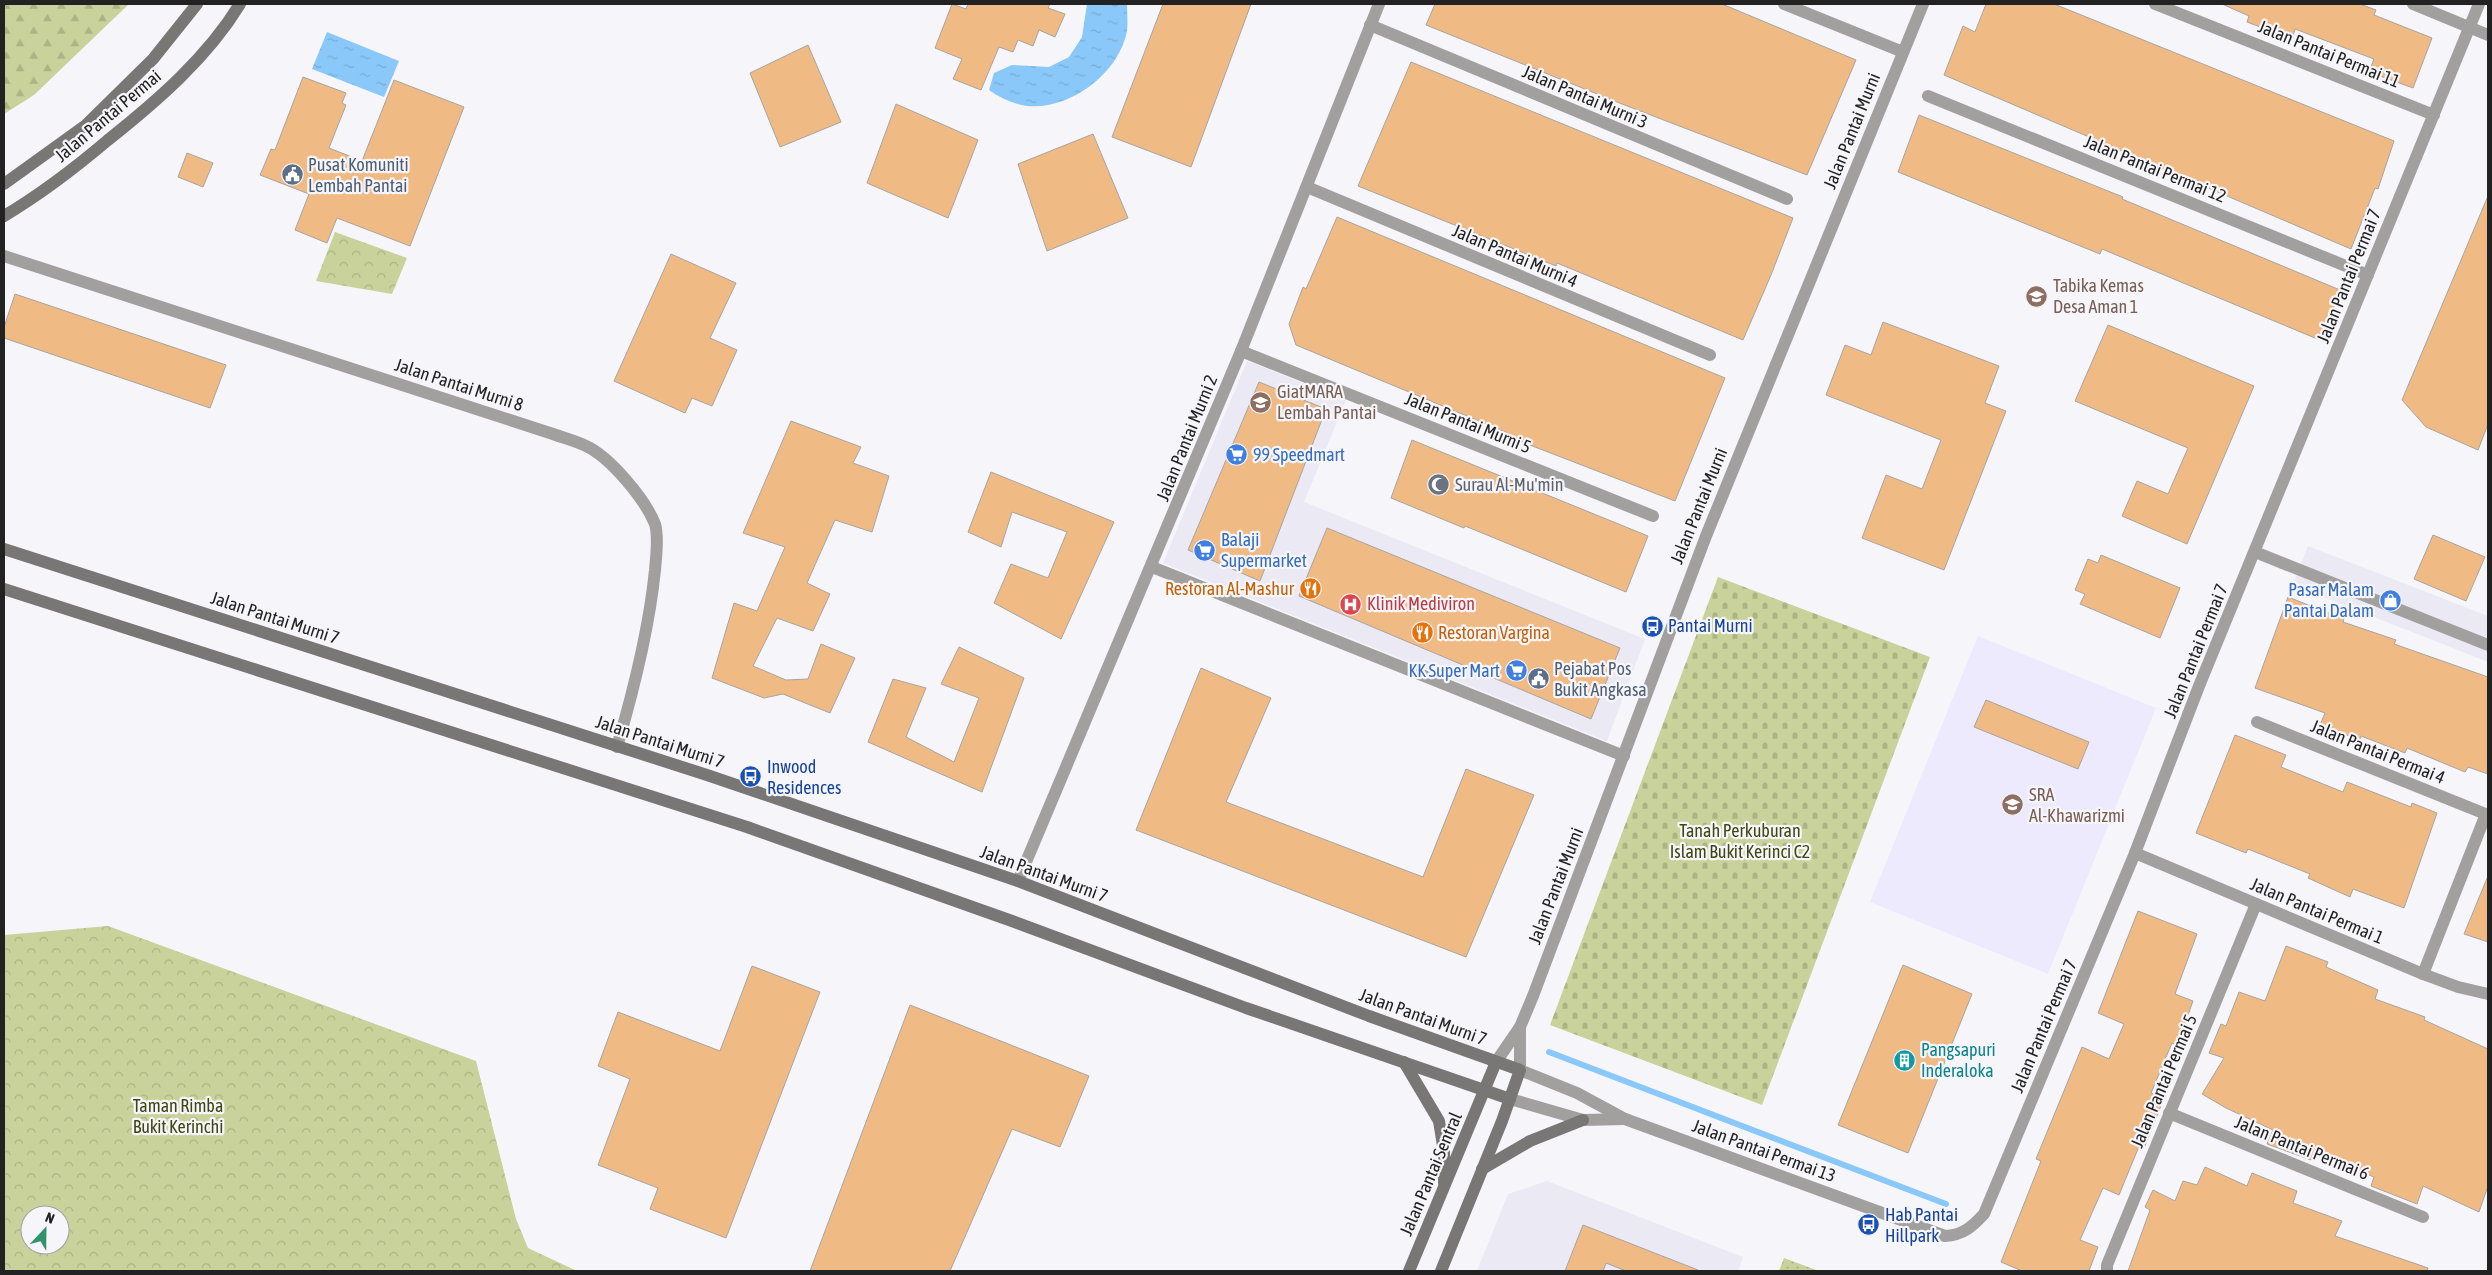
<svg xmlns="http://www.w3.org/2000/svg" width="2492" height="1275" font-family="'Asap Condensed',sans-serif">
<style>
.built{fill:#eae9f4}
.education{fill:#eceafc}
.grass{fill:url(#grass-dots)}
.forest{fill:url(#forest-firs)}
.cemetery{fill:url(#cemetery-stones)}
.park{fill:url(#park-crowns);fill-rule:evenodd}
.water{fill:url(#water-ripples)}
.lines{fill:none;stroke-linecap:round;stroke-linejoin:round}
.stream{stroke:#8ac8f9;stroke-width:6}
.building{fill:#f0ba84;stroke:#a7a4a2}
.minor{stroke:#a1a09f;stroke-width:12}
.tertiary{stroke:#a1a09f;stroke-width:12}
.secondary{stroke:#797775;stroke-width:12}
.labels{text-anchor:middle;stroke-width:4.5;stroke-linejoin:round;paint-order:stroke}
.street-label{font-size:18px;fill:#222223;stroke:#f6f6fa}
.service-label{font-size:18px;fill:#4e5e75;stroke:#f6f6fa;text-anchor:start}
.education-label{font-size:18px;fill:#785e54;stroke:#f6f6fa;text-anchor:start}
.shop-label{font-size:18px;fill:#366cbe;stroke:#f6f6fa;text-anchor:start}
.worship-label{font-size:18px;fill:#5b616d;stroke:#f6f6fa;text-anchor:start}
.food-label{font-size:18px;fill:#c56008;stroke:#f6f6fa;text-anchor:end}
.health-label{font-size:18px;fill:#be3a42;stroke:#f6f6fa;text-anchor:start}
.transit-label{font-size:18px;fill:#164399;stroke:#f6f6fa;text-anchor:start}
.park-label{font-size:18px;fill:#3f4611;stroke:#f6f6fa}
.culture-label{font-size:18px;fill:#0d838f;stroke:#f6f6fa;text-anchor:start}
</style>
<defs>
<pattern id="grass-dots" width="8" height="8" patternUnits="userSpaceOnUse" patternTransform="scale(1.25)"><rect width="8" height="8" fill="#c8d29a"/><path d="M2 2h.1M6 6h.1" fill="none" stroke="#acb484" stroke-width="1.8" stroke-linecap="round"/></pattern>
<pattern id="forest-firs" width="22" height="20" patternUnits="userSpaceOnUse" patternTransform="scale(1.25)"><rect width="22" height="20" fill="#c8d29a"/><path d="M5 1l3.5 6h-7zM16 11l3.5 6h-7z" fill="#acb484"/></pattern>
<pattern id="cemetery-stones" width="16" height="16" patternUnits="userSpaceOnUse" patternTransform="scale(1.25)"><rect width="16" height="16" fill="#c8d29a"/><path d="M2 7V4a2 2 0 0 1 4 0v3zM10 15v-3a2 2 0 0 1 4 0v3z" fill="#acb484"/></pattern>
<pattern id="park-crowns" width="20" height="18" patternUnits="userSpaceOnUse" patternTransform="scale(1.25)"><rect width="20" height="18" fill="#c8d29a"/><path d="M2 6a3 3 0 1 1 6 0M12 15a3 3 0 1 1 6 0" fill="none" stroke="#acb484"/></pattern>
<pattern id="water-ripples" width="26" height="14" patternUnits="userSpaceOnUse" patternTransform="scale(1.25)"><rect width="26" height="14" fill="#8ac8f9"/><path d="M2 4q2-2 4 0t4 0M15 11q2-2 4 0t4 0" fill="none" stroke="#77acd5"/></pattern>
</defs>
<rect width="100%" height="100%" fill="#f6f6fa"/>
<g class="built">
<path d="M1247 361 1346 400 1304 502 1645 639 1607 741 1163 563Z"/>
<path d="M2308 546 2488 616V662L2293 585Z"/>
<path d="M1547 1181 1743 1257 1738 1271H1477L1508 1194Z"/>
</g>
<path class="education" d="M1978 636 2156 708 2048 974 1870 902Z"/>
<path class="grass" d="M1784 1258 1819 1271H1779Z"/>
<path class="forest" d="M4 4H129L34 95 4 114Z"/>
<path class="cemetery" d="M1718 577 1930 657 1762 1105 1550 1025Z"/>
<g class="park">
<path d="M335 232 407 258 392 294 316 281Z"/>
<path d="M108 926 476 1061 516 1219 528 1248 577 1271H4V935ZM30 1215H60V1245H30Z"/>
</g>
<g class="water">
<path d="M1087 4H1127C1127 12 1128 22 1127 31 1119 73 1071 110 1027 106 1013 104 1000 98 989 90L994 73 1012 65 1049 67 1069 57 1082 37Z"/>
<path d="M327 32 399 61 384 97 312 69Z"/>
</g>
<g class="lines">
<path class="stream" d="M1549 1052 1946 1204"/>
</g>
<g class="building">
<path d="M952 4 966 9 968 4H1050L1048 8 1065 14 1055 37 1039 30 1033 46 1018 40 1013 52 999 47 981 90 953 79 962 59 935 48Z"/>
<path d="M1163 4H1251L1191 167 1112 137Z"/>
<path d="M1435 4H1722L1856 60 1807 175 1622 104 1426 25Z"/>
<path d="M1986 4H2054L2394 141 2378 189 2375 188 2351 249 1944 75 1963 26 1975 32Z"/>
<path d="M2222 4H2360L2376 10 2374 15 2432 38 2413 88 2369 72 2374 59 2295 29 2292 39 2247 22 2249 16Z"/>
<path d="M808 45 841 122 780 147 750 73Z"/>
<path d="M1411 62 1793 218 1771 275 1743 340 1557 263 1556 266 1358 186Z"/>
<path d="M303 77 346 93 342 103 346 105 329 148 362 161 394 80 464 107 410 246 337 218 327 243 295 230 309 194 260 175 271 149 275 150Z"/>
<path d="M896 104 978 140 948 218 867 183Z"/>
<path d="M1919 115 2123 197 2122 199 2340 290 2322 341 2102 249 2100 254 1898 172Z"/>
<path d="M1093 134 1128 218 1047 251 1018 164Z"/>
<path d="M187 153 213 163 203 187 178 177Z"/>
<path d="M2488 196V424L2478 450 2426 427 2402 400Z"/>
<path d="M1337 217 1725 378 1675 501 1509 437 1510 434 1296 345 1289 324 1303 287 1306 289Z"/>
<path d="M671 254 736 283 710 338 737 350 712 406 692 398 685 413 614 381Z"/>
<path d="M15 294 226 365 210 408 4 338V327Z"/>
<path d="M1883 322 1999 366 1985 403 2006 411 1944 570 1862 538 1886 475 1922 489 1941 440 1826 395 1845 345 1871 355Z"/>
<path d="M2108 325 2254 386 2187 544 2122 516 2137 481 2168 494 2188 448 2075 401Z"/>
<path d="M1259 382 1326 409 1260 581 1188 550Z"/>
<path d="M791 421 861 447 853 463 889 476 872 532 835 520 807 583 830 594 813 631 777 618 753 666 786 680 808 679 821 644 855 658 830 713 783 694 764 698 712 678 734 603 757 611 785 547 743 533Z"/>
<path d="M1412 440 1648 536 1626 592 1465 526 1464 528 1391 498Z"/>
<path d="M991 472 1114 522 1061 639 994 603 1011 564 1048 578 1067 532 1012 512 1001 547 968 532Z"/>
<path d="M1327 528 1620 648 1591 719 1299 596Z"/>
<path d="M2433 535 2485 557 2466 601 2414 579Z"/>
<path d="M2101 555 2180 588 2160 638 2080 604 2085 594 2075 590 2088 559 2098 563Z"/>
<path d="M2288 597 2344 619 2343 622 2396 640 2394 644 2488 677V774L2468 767 2465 772 2407 748 2405 753 2361 736 2360 740 2320 725 2325 713 2255 688Z"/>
<path d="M959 647 1024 678 982 792 868 742 893 679 926 688 906 737 954 762 979 698 941 684Z"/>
<path d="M1201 668 1271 698 1226 802 1423 877 1466 769 1534 795 1466 957 1136 830Z"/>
<path d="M1986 700 2089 742 2078 769 1974 727Z"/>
<path d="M2235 735 2286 755 2281 767 2343 792 2347 782 2411 807 2412 803 2437 813 2404 908 2353 889 2350 897 2308 878 2310 874 2248 849 2246 853 2196 833Z"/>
<path d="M2488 876V942L2464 934Z"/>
<path d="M2138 911 2197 934 2175 994 2193 1001 2177 1046 2172 1043 2151 1093 2164 1098 2145 1146 2140 1144 2119 1195 2103 1188 2080 1240 2098 1247 2089 1271H2022L2001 1262 2041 1161 2036 1159 2082 1047 2109 1059 2124 1024 2098 1013Z"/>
<path d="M2286 946 2328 962 2326 967 2378 990 2375 999 2425 1017 2424 1020 2488 1049V1186L2479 1212 2423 1186 2417 1204 2371 1186 2374 1177 2314 1152 2311 1160 2267 1144 2273 1130 2226 1108 2202 1094 2224 1058 2209 1053 2221 1024 2226 1026 2239 992 2265 1001Z"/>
<path d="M1903 965 1972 994 1908 1153 1838 1125Z"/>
<path d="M752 966 820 992 726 1238 650 1209 658 1188 598 1165 630 1079 598 1066 618 1012 720 1051Z"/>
<path d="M910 1005 1089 1076 1060 1147 1012 1129 950 1271H810Z"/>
<path d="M2205 1167 2247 1186 2252 1173 2297 1191 2293 1203 2342 1221 2335 1236 2428 1268 2427 1271H2128L2150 1210 2145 1207 2153 1190 2175 1201 2183 1181 2197 1185Z"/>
<path d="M1583 1225 1698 1270V1271H1626L1606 1263 1603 1271H1565Z"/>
</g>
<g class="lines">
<g class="minor">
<path d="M1784 4 1903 52"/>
<path d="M2155 4 2434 115"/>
<path d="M2413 4 2488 35"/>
<path d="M1370 25 1787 199"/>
<path d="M1928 96 2368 275"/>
<path d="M1307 187 1710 355"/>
<path d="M4 256 553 434C564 438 576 441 586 446 610 457 645 499 655 524 659 537 656 557 655 570 649 630 634 689 617 747"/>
<path d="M1241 351 1653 516"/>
<path d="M2255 552 2488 645"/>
<path d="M1152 567 1624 756"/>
<path d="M2257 722 2488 815"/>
<path d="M2135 853 2199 686 2479 4"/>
<path d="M1018 881 1241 351 1379 4"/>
<path d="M2423 974 2486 814"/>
<path d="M2169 1113 2423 1217"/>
<path d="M2107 1271V1265L2256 904"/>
</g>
<g class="tertiary">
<path d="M1520 1027V1070L1577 1093 1625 1119 1945 1236C1963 1235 1972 1227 1984 1214L2135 853 2423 974 2458 987 2488 994"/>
<path d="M1496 1062 1520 1027 1533 996 1706 536 1923 4"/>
<path d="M1510 1099 1583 1120 1625 1119"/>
</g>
<g class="secondary">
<path d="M4 184 86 125 153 59 197 4"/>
<path d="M4 216C41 194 75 168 108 140 157 101 207 58 240 4"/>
<path d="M4 549 707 775 1018 881 1369 1016 1520 1070 1502 1121 1441 1271"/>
<path d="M4 589 747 827 1012 921 1246 1008 1510 1099"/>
<path d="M1404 1062 1439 1121 1444 1152V1183"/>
<path d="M1482 1169 1530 1141 1583 1120"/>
<path d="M1409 1271 1496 1062"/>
</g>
</g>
<defs>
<symbol id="civic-disc" viewBox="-11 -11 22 22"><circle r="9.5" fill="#5c6f8a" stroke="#f6f6fa"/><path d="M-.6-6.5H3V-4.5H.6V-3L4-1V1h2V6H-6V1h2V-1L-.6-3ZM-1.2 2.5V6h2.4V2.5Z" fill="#fff"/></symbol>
<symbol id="school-disc" viewBox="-11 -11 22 22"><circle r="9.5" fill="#8d6e63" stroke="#f6f6fa"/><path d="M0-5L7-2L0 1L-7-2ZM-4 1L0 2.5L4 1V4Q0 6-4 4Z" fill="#fff"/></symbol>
<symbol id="university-disc" viewBox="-11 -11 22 22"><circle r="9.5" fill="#8d6e63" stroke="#f6f6fa"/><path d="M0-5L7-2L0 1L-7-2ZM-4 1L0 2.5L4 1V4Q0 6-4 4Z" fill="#fff"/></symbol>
<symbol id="supermarket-disc" viewBox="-11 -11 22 22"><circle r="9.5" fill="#3f7fe0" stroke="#f6f6fa"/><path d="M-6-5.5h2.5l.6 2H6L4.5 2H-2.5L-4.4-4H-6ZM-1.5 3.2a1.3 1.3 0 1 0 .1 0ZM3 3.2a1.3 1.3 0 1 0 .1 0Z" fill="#fff"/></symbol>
<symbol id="mosque-disc" viewBox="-11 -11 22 22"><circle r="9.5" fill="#6b7280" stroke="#f6f6fa"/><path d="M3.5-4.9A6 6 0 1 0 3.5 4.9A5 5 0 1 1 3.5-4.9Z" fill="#fff"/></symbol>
<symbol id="restaurant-disc" viewBox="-11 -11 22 22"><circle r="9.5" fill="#e8710a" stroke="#f6f6fa"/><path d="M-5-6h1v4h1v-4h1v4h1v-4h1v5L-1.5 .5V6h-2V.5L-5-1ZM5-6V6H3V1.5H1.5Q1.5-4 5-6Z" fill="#fff"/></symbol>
<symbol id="shop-disc" viewBox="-11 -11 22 22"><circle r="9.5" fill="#3f7fe0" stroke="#f6f6fa"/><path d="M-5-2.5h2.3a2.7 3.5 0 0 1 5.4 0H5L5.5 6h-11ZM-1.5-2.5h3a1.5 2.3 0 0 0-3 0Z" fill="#fff"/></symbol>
<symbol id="hospital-disc" viewBox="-11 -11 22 22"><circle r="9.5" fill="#e0444e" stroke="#f6f6fa"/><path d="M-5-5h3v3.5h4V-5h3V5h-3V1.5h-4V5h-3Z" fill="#fff"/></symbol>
<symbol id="bus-disc" viewBox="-11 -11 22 22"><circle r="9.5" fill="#1a4fb4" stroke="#f6f6fa"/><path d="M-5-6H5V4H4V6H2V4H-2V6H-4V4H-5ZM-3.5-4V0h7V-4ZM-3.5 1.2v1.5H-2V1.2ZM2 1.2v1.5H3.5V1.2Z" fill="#fff"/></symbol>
<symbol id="building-disc" viewBox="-11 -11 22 22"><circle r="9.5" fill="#0f9aa8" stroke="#f6f6fa"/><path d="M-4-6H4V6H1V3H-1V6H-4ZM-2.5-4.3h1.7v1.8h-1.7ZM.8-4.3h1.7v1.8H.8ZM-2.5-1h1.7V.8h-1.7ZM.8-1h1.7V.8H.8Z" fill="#fff"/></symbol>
</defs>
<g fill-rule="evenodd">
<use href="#civic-disc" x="280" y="162" width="25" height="25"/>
<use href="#school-disc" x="2024" y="284" width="25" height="25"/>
<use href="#university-disc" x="1248" y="390" width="25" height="25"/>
<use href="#supermarket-disc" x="1224" y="442" width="25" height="25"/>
<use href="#mosque-disc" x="1426" y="472" width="25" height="25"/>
<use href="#supermarket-disc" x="1192" y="538" width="25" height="25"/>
<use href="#restaurant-disc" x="1298" y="576" width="25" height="25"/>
<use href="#shop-disc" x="2378" y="588" width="25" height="25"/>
<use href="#hospital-disc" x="1338" y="592" width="25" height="25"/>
<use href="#bus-disc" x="1640" y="614" width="25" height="25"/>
<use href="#restaurant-disc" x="1410" y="620" width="25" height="25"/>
<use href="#supermarket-disc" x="1504" y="658" width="25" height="25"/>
<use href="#civic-disc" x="1526" y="666" width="25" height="25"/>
<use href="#bus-disc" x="738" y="764" width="25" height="25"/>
<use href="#school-disc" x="2000" y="792" width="25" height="25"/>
<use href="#building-disc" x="1892" y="1048" width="25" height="25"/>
<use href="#bus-disc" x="1856" y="1212" width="25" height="25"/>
</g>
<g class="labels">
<g class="street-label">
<text transform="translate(2329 54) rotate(22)" y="6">Jalan Pantai Permai 11</text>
<text transform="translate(1585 97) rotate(23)" y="6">Jalan Pantai Murni 3</text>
<text transform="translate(108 116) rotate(-40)" y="6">Jalan Pantai Permai</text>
<text transform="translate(1852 131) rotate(-68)" y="6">Jalan Pantai Murni</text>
<text transform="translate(2155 169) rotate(22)" y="6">Jalan Pantai Permai 12</text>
<text transform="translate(1515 256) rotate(23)" y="6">Jalan Pantai Murni 4</text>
<text transform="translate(2349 276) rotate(-68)" y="6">Jalan Pantai Permai 7</text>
<text transform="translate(459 385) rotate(18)" y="6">Jalan Pantai Murni 8</text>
<text transform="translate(1468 423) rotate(22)" y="6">Jalan Pantai Murni 5</text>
<text transform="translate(1187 438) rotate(-68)" y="6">Jalan Pantai Murni 2</text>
<text transform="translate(1699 506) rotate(-68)" y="6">Jalan Pantai Murni</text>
<text transform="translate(275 618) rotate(18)" y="6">Jalan Pantai Murni 7</text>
<text transform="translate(2196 651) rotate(-68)" y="6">Jalan Pantai Permai 7</text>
<text transform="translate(660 742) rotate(18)" y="6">Jalan Pantai Murni 7</text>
<text transform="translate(2378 752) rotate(22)" y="6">Jalan Pantai Permai 4</text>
<text transform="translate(1044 874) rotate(20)" y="6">Jalan Pantai Murni 7</text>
<text transform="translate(1556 886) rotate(-69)" y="6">Jalan Pantai Murni</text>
<text transform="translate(2317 911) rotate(23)" y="6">Jalan Pantai Permai 1</text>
<text transform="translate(1423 1017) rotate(20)" y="6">Jalan Pantai Murni 7</text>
<text transform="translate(2044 1026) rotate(-67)" y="6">Jalan Pantai Permai 7</text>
<text transform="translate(2164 1081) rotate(-67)" y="6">Jalan Pantai Permai 5</text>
<text transform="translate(2302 1148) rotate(22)" y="6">Jalan Pantai Permai 6</text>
<text transform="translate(1764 1151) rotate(20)" y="6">Jalan Pantai Permai 13</text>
<text transform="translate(1431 1174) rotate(-67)" y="6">Jalan Pantai Sentral</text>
</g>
<g class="service-label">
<text x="308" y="171">Pusat Komuniti<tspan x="308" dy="21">Lembah Pantai</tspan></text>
<text x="1554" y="675">Pejabat Pos<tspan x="1554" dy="21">Bukit Angkasa</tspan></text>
</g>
<g class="education-label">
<text x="2053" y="292">Tabika Kemas<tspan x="2053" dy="21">Desa Aman 1</tspan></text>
<text x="1277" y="398">GiatMARA<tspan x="1277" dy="21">Lembah Pantai</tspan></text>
<text x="2029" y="801">SRA<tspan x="2029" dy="21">Al-Khawarizmi</tspan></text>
</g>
<g class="shop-label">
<text x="1253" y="461">99 Speedmart</text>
<text x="1221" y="546">Balaji<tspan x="1221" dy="21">Supermarket</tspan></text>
<text x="2374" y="596" text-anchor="end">Pasar Malam<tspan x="2374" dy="21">Pantai Dalam</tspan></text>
<text x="1500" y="677" text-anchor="end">KK Super Mart</text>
</g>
<g class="worship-label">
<text x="1455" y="491">Surau Al-Mu'min</text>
</g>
<g class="food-label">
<text x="1294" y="595">Restoran Al-Mashur</text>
<text x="1438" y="639" text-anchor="start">Restoran Vargina</text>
</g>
<g class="health-label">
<text x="1367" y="610">Klinik Mediviron</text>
</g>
<g class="transit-label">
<text x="1668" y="632">Pantai Murni</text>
<text x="767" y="773">Inwood<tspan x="767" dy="21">Residences</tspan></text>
<text x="1885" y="1221">Hab Pantai<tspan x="1885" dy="21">Hillpark</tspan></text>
</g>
<g class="park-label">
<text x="1740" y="837">Tanah Perkuburan<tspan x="1740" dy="21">Islam Bukit Kerinci C2</tspan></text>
<text x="178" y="1112">Taman Rimba<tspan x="178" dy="21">Bukit Kerinchi</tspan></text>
</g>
<g class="culture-label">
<text x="1921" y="1056">Pangsapuri<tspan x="1921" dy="21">Inderaloka</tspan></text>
</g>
</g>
<rect width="2492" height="1275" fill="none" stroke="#222223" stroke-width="10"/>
<g transform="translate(45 1230) rotate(22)"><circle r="24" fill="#f6f6fa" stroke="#a1a1a4"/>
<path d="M0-4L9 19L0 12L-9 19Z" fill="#31926c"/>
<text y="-8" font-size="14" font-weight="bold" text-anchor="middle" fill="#222223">N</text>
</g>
</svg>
